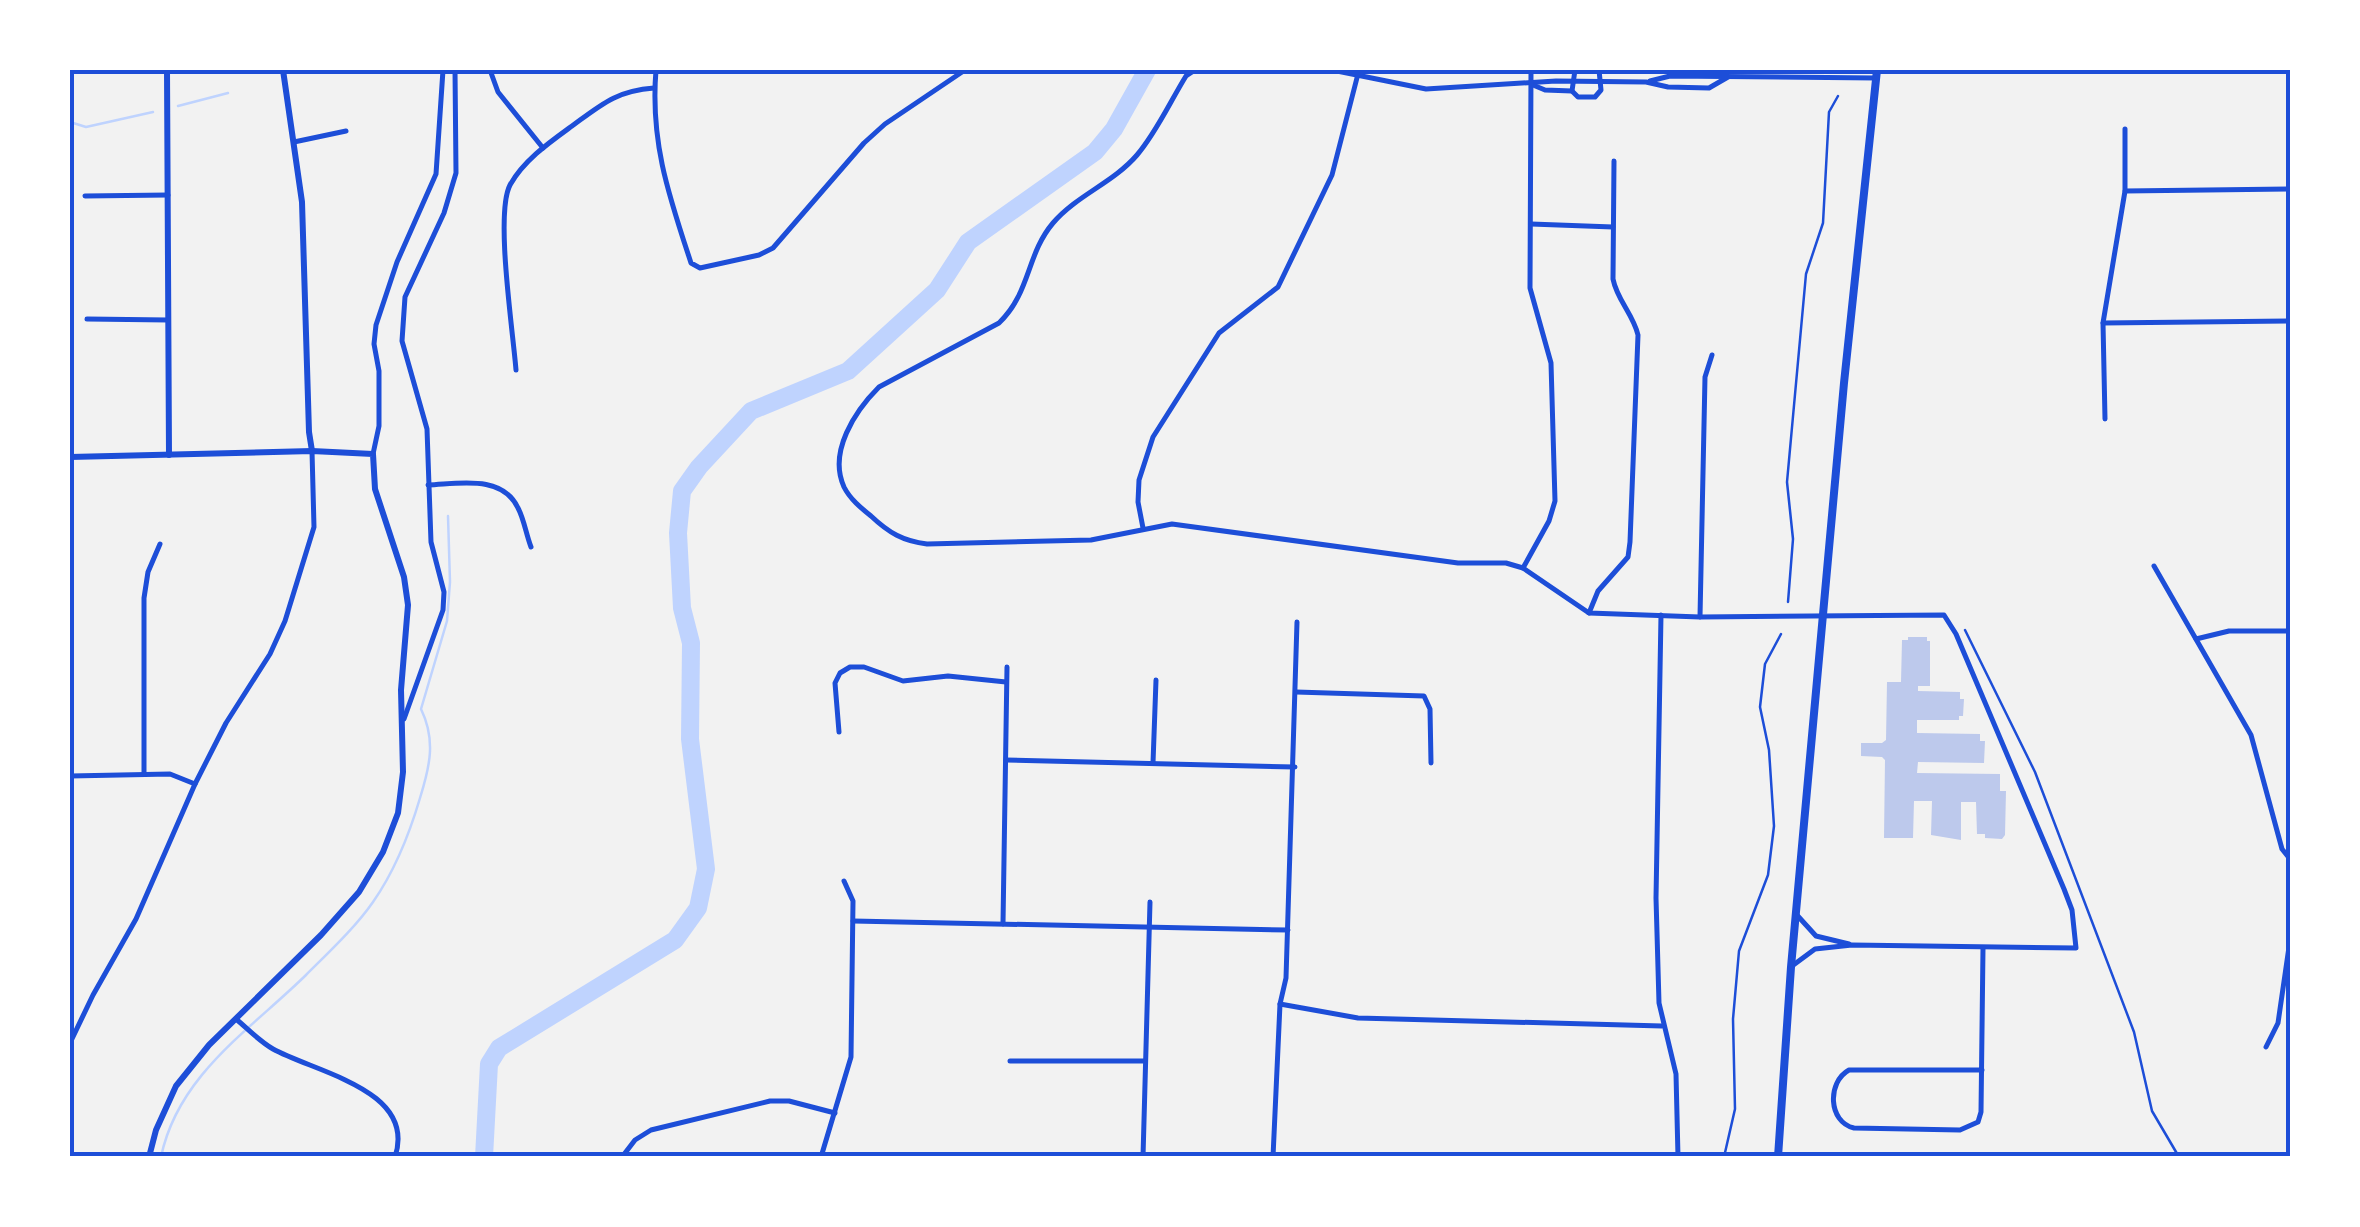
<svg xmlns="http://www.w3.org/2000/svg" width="2360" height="1227" font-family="Karla,sans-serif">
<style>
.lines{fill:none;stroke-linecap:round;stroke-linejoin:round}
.stream{stroke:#bfd3fe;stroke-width:2.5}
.river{stroke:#bfd3fe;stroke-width:18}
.building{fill:#bdc9ec}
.path{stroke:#1d4ed8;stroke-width:2.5}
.minor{stroke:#1d4ed8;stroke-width:5}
.tertiary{stroke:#1d4ed8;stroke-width:6}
.trunk{stroke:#1d4ed8;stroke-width:8}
.neatline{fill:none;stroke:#1d4ed8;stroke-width:4}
</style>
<rect width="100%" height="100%" fill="#f2f2f2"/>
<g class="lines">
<g class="stream">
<path d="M178 106 228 93"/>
<path d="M70 122 86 127 153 112"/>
<path d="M161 1157C178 1075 250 1030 306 975 328 953 355 928 373 902 394 872 410 832 420 798 430 766 436 740 421 709L447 621 450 582 448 516"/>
</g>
<path class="river" d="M484 1157 489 1064 499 1048 675 940 698 908 706 869 690 739 691 643 682 608 678 533 682 491 699 467 751 411 848 371 937 290 968 242 1095 152 1114 129 1147 70"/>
</g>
<path class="building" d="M1908 637H1927V641H1930V686H1918V691L1960 692V699H1964L1963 716H1959V720H1917V733L1980 734V741H1985L1984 763 1918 762 1917 773 2000 774V791H2006L2005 835 2002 839 1985 838V834H1977L1976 802H1961V840L1931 835 1932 801H1914L1913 838H1884L1885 760 1882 757 1861 756V743H1882L1886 740 1887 682H1901L1902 640H1908Z"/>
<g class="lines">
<g class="path">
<path d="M1788 602 1793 539 1787 482 1806 274 1823 223 1829 112 1838 96"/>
<path d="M1965 630 2035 772 2134 1032 2152 1111 2179 1157"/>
<path d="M1724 1157 1735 1109 1733 1019 1739 951 1768 875 1774 826 1769 750 1760 707 1765 664 1781 634"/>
</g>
<g class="minor">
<path d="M490 70 498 92 543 148"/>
<path d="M656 70C650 142 669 196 691 263L700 268 759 255 773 248 864 143 885 124 965 70"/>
<path d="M1195 70 1186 76C1170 102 1156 133 1137 155 1113 183 1077 195 1053 223 1026 255 1031 292 999 323L879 387C855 411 828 452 844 487 850 499 861 508 871 516 889 533 903 541 927 544L1091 540 1172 524 1458 563H1506L1523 568 1589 613 1700 617 1944 615 1956 634 2064 889 2072 910 2076 948 1852 945 1815 949 1792 966"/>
<path d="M1332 70 1426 89 1556 81 1646 82 1668 87 1709 88 1728 77"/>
<path d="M1575 70 1572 91 1578 97H1595L1601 90 1599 70"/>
<path d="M1650 81 1670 76 1876 78"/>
<path d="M1533 85 1545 90 1572 91"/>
<path d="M294 142 346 131"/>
<path d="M2125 191 2290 189"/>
<path d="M85 196 168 195"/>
<path d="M1531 224 1613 227"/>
<path d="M87 319 168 320"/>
<path d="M2103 323 2290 321"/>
<path d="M516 370C513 331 495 214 510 185 524 160 550 142 572 126 602 104 616 91 654 88"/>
<path d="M2105 419 2103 323 2125 191V129"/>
<path d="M373 454 379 426V371L374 344 376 325 397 262 436 174 443 70"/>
<path d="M428 485C458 484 502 474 518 508 524 519 526 534 531 547"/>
<path d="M1143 528 1138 502 1139 480 1153 437 1219 333 1278 287 1332 175 1359 70"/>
<path d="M2154 566 2251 735 2282 849 2290 859"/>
<path d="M1523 568 1549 521 1555 501 1551 363 1530 288 1531 70"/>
<path d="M1589 613 1598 591 1628 557 1630 542 1638 335C1633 314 1617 300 1613 279L1614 161"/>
<path d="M1661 615 1656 898 1659 1003 1676 1074 1678 1157"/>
<path d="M1700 617 1705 377 1712 355"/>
<path d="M2196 639 2229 631H2290"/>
<path d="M1296 692 1424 696 1430 709 1431 763"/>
<path d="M404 719 443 610 444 592 431 542 427 429 402 341 405 297 444 213 456 173 455 70"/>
<path d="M839 732 835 683 840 673 850 667H864L903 681 948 676 1006 682"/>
<path d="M1006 760 1295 767"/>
<path d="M1153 763 1156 680"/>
<path d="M144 773V598L148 572 160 544"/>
<path d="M70 776 170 774 195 784"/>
<path d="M1796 914 1816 936 1849 944"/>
<path d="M853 921 1288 930"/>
<path d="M1003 924 1007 667"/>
<path d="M1280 1004 1358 1018 1662 1026"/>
<path d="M236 1019C248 1029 259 1041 273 1049 317 1073 417 1090 395 1157"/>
<path d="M70 1043 93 995 136 919 195 784 226 723 270 654 285 621 314 527 312 451"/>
<path d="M2266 1047 2278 1023 2290 940"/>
<path d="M1010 1061H1145"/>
<path d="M1982 1070H1849C1827 1082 1828 1122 1854 1128L1960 1130 1978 1122 1981 1112 1983 948"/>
<path d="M622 1157 635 1140 651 1130 770 1101H789L835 1113"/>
<path d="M821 1157 851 1057 853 901 844 881"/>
<path d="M1143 1157 1150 902"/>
<path d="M1273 1157 1280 1004 1286 978 1297 622"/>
</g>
<g class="tertiary">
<path d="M167 70 169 455"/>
<path d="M283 70 302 202 309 432 312 451"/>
<path d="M70 457 312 451 373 454 375 489 404 577 408 605 401 690 403 772 398 813 383 852 359 892 321 935 209 1045 176 1086 156 1130 149 1157"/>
</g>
<path class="trunk" d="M1778 1157 1791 967 1844 383 1877 70"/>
</g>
<rect width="2360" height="1227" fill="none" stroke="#ffffff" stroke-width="145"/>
<rect x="72" y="72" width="2216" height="1082" class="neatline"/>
</svg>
